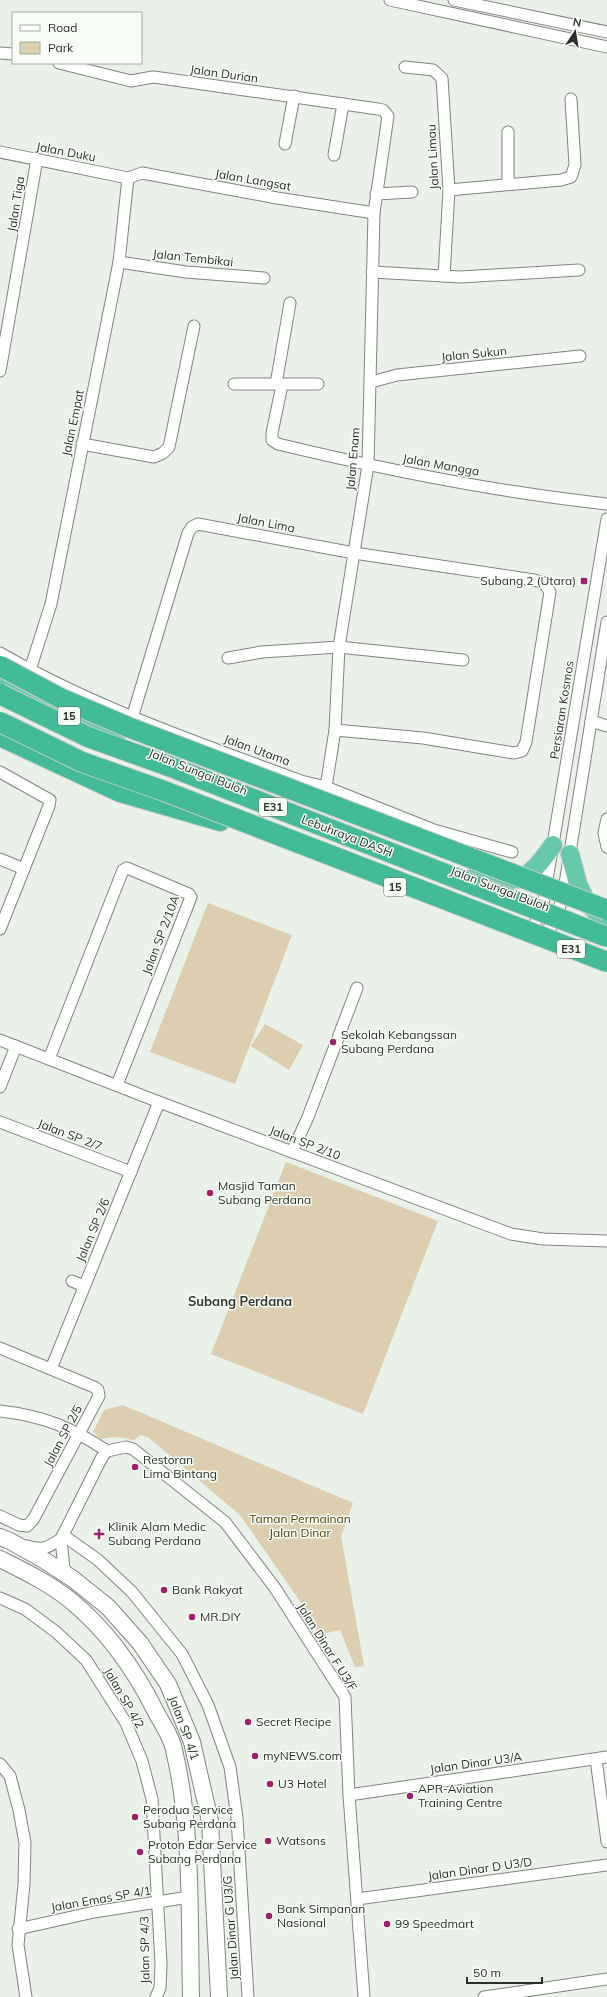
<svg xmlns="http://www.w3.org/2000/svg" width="607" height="1997" font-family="Mulish,sans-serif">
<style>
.green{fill:#ddcdb1}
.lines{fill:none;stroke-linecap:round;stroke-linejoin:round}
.minor-casing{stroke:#7f857d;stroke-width:13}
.secondary-casing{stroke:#7f857d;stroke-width:18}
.trunk-casing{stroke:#cccdcc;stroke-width:20}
.motorway-casing{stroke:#cccdcc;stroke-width:22}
.minor{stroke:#fff;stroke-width:11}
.secondary{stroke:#fff;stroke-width:16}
.trunk{stroke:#68c8ac;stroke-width:18}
.motorway{stroke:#43ba98;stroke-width:20}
.motorway-bridge-casing{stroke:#cccdcc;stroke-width:22;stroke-linecap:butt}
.motorway-bridge{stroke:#43ba98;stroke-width:20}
.poi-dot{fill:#a31e6a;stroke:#f7fef6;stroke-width:1.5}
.labels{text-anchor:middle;stroke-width:3;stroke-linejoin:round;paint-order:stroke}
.shield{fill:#f7fef6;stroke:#686c68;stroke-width:1}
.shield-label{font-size:11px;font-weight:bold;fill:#2b2e2b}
.street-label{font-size:12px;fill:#2b2e2b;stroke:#f7fef6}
.poi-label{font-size:12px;fill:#2b2e2b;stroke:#f7fef6;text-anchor:start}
.park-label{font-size:12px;fill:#4e3a12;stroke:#f7fef6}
.neighbourhood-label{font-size:13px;font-weight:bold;fill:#313630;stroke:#f7fef6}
</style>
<rect width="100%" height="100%" fill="#eaf1e9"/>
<g class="green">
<path d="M208 903 292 935 235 1084 150 1052Z"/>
<path d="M265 1024 303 1045 289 1070 251 1046Z"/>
<path d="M286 1162 438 1221 363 1414 211 1354Z"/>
<path d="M123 1405 353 1503 341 1536 364 1666 355 1667 340 1630 318 1635 311 1617 240 1515 148 1437 141 1435 134 1440C124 1437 110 1436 101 1439L93 1432 104 1410Z"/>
</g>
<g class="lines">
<defs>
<g id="minor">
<path d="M390 0 607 47"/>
<path d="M454 0 607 32"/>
<path d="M0 53 13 54"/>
<path d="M59 63 131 81 153 77 161 78 378 109 383 110 388 116 374 213 368 465 339 647 335 730 326 787"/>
<path d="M405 67 433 70 442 78 449 190 444 276"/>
<path d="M285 144 294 96"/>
<path d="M0 152 128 178"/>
<path d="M334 155 343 104"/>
<path d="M128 178 142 173 277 198 374 213"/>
<path d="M508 184V132"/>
<path d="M449 190 561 180 571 177 575 165 571 99"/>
<path d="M376 194 412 192"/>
<path d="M119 262 186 272 264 278"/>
<path d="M372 272 461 277 579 270"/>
<path d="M0 371 37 159"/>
<path d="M371 382 397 375 580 356"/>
<path d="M234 384H318"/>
<path d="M276 384 290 303"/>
<path d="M282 385 272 433V440L278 444C386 470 496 492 607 504"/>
<path d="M82 444 154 457 163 453 169 447 194 326"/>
<path d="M0 653C95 708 199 743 301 781L326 787 434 830 512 852"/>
<path d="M228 658 262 652 339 647 463 660"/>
<path d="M30 670 51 604 119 262 128 178"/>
<path d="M132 718 188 533 192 527 198 524 354 553 534 580 544 583 550 592 526 742 522 751 514 753 423 738 335 730"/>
<path d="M591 721 607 726"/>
<path d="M0 772 50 800 49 806 0 929"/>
<path d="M607 819 604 833 607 847"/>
<path d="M0 859 24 869"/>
<path d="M537 938 535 924 543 904 607 519"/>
<path d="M537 939 554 924 563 896 607 622"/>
<path d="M0 1040 159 1102 511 1234 543 1239 607 1241"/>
<path d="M49 1059 123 870 127 868 189 894 191 897 117 1085"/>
<path d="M0 1087 16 1046"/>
<path d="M0 1122 131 1172"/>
<path d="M292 1152 308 1117 357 988"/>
<path d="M72 1281 84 1286"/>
<path d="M0 1348 94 1387 98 1390 99 1396 33 1520 27 1526 19 1525 0 1516"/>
<path d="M51 1369 159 1102"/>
<path d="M0 1411C43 1416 71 1427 107 1451"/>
<path d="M107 1451 126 1447 133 1449 225 1522 275 1588 345 1697 349 1795 364 1997"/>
<path d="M63 1535 98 1560 132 1592 182 1654 208 1705 230 1767 237 1818 248 1997"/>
<path d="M27 1546C43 1551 47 1548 61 1539"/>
<path d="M69 1575 64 1569 61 1539 102 1457 107 1451"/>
<path d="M0 1598 25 1609 56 1632 86 1660 126 1723 142 1761 152 1799 161 1964 160 1988 156 1997"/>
<path d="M596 1759 607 1842"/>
<path d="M0 1764 10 1776 19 1810 25 1843 24 1884 18 1945 26 1997"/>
<path d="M349 1795 607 1757"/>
<path d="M357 1899 607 1865"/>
<path d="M18 1929 94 1912 189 1897"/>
<path d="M484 1997 607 1979"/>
</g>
<g id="secondary">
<path d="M0 1537 10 1541 44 1560 73 1579 108 1607 140 1643 168 1684 192 1742 210 1821 219 1997"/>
<path d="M0 1559C24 1571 49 1583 70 1600 107 1630 135 1670 156 1712 162 1724 172 1737 174 1750 193 1830 189 1915 191 1997"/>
</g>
<g id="trunk">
<path d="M0 679 116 740"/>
<path d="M570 854 578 884 586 901 607 924"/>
<path d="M473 878C519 882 525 885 553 845"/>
</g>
<path id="motorway" d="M0 736 120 792 220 821"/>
</defs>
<use href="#minor" class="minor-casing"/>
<use href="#secondary" class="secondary-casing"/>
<use href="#trunk" class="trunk-casing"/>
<use href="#motorway" class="motorway-casing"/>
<use href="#minor" class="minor"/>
<use href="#secondary" class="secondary"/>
<use href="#trunk" class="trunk"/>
<use href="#motorway" class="motorway"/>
<defs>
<g id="motorway-bridge">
<path d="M0 666 62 699 128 727 607 910"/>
<path d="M0 694 88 737 171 767 607 937"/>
<path d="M0 722 82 762 164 791 607 962"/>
</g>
</defs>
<use href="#motorway-bridge" class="motorway-bridge-casing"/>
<use href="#motorway-bridge" class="motorway-bridge"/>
</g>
<g class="poi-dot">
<rect x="580" y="577" width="8" height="8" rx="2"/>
<circle cx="333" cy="1042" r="4"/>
<circle cx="210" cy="1193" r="4"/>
<circle cx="135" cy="1467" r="4"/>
<path d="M97 1528h4v4h4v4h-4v4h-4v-4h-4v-4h4z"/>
<circle cx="164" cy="1590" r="4"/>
<circle cx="192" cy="1617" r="4"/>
<circle cx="248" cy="1722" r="4"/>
<circle cx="255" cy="1756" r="4"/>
<circle cx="270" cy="1784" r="4"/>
<circle cx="410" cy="1796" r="4"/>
<circle cx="135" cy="1817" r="4"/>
<circle cx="268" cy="1841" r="4"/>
<circle cx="140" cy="1852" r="4"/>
<circle cx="269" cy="1916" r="4"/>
<circle cx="387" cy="1924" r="4"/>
</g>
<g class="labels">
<g class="shield">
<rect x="58" y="707" width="22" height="18" rx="3"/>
<rect x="259" y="798" width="28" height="18" rx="3"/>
<rect x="384" y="878" width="22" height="18" rx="3"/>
<rect x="557" y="940" width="28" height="18" rx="3"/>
</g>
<g class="shield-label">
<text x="69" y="720">15</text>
<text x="273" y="811">E31</text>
<text x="395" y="891">15</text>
<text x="571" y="953">E31</text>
</g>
<g class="street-label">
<text transform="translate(224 74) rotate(8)" y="4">Jalan Durian</text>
<text transform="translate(66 152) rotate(11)" y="4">Jalan Duku</text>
<text transform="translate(433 157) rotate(-93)" y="4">Jalan Limau</text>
<text transform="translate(253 180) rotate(10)" y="4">Jalan Langsat</text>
<text transform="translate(16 204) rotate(-81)" y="4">Jalan Tiga</text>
<text transform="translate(193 258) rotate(6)" y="4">Jalan Tembikai</text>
<text transform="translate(474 354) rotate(-6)" y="4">Jalan Sukun</text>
<text transform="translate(73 423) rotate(-78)" y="4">Jalan Empat</text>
<text transform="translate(353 459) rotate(-85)" y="4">Jalan Enam</text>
<text transform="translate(441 465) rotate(10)" y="4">Jalan Mangga</text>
<text transform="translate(266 523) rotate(11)" y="4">Jalan Lima</text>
<text transform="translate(562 710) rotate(-81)" y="4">Persiaran Kosmos</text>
<text transform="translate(257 750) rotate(20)" y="4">Jalan Utama</text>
<text transform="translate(198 772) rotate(22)" y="4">Jalan Sungai Buloh</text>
<text transform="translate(347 836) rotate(21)" y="4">Lebuhraya DASH</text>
<text transform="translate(500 889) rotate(21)" y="4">Jalan Sungai Buloh</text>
<text transform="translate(161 935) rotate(-69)" y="4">Jalan SP 2/10A</text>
<text transform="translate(70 1135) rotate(21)" y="4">Jalan SP 2/7</text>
<text transform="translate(305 1143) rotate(21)" y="4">Jalan SP 2/10</text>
<text transform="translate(93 1230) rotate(-67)" y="4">Jalan SP 2/6</text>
<text transform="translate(63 1436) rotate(-62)" y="4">Jalan SP 2/5</text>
<text transform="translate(327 1647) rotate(58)" y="4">Jalan Dinar F U3/F</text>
<text transform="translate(124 1698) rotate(60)" y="4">Jalan SP 4/2</text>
<text transform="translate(184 1728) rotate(70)" y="4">Jalan SP 4/1</text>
<text transform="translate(476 1763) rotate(-8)" y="4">Jalan Dinar U3/A</text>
<text transform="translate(480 1869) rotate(-8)" y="4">Jalan Dinar D U3/D</text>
<text transform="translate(101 1899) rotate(-10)" y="4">Jalan Emas SP 4/1</text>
<text transform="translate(231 1928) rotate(-94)" y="4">Jalan Dinar G U3/G</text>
<text transform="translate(145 1950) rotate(-91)" y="4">Jalan SP 4/3</text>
</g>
<g class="poi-label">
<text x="576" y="585" text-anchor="end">Subang 2 (Utara)</text>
<text x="341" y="1039">Sekolah Kebangssan<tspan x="341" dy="14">Subang Perdana</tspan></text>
<text x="218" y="1190">Masjid Taman<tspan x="218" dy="14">Subang Perdana</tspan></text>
<text x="143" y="1464">Restoran<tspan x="143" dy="14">Lima Bintang</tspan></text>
<text x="108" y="1531">Klinik Alam Medic<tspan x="108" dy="14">Subang Perdana</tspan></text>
<text x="172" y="1594">Bank Rakyat</text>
<text x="200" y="1621">MR.DIY</text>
<text x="256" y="1726">Secret Recipe</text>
<text x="263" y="1760">myNEWS.com</text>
<text x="278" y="1788">U3 Hotel</text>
<text x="418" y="1793">APR-Aviation<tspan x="418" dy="14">Training Centre</tspan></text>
<text x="143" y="1814">Perodua Service<tspan x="143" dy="14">Subang Perdana</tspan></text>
<text x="276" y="1845">Watsons</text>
<text x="148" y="1849">Proton Edar Service<tspan x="148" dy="14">Subang Perdana</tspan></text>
<text x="277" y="1913">Bank Simpanan<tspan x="277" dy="14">Nasional</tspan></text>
<text x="395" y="1928">99 Speedmart</text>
</g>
<g class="park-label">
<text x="300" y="1523">Taman Permainan<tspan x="300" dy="14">Jalan Dinar</tspan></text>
</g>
<g class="neighbourhood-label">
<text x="240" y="1306">Subang Perdana</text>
</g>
</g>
<rect x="12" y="12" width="130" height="52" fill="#f7fef6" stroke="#a5aba5"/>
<rect x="20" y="25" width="20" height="6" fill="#ffffff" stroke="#a5aba5"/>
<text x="48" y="32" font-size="12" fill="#2b2e2b">Road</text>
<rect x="20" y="42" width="20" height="12" fill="#ddcdb1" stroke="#a5aba5"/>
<text x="48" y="52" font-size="12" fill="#2b2e2b">Park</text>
<g transform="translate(575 32) rotate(12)" stroke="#f7fef6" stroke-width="3" paint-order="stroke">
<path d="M0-3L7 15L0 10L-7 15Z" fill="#2b2e2b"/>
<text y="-6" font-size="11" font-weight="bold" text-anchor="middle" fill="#2b2e2b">N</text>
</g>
<path d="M467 1977v6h75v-6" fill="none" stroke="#2b2e2b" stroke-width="2"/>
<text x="473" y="1977" font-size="12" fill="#2b2e2b" stroke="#f7fef6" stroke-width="3" paint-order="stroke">50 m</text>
</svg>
